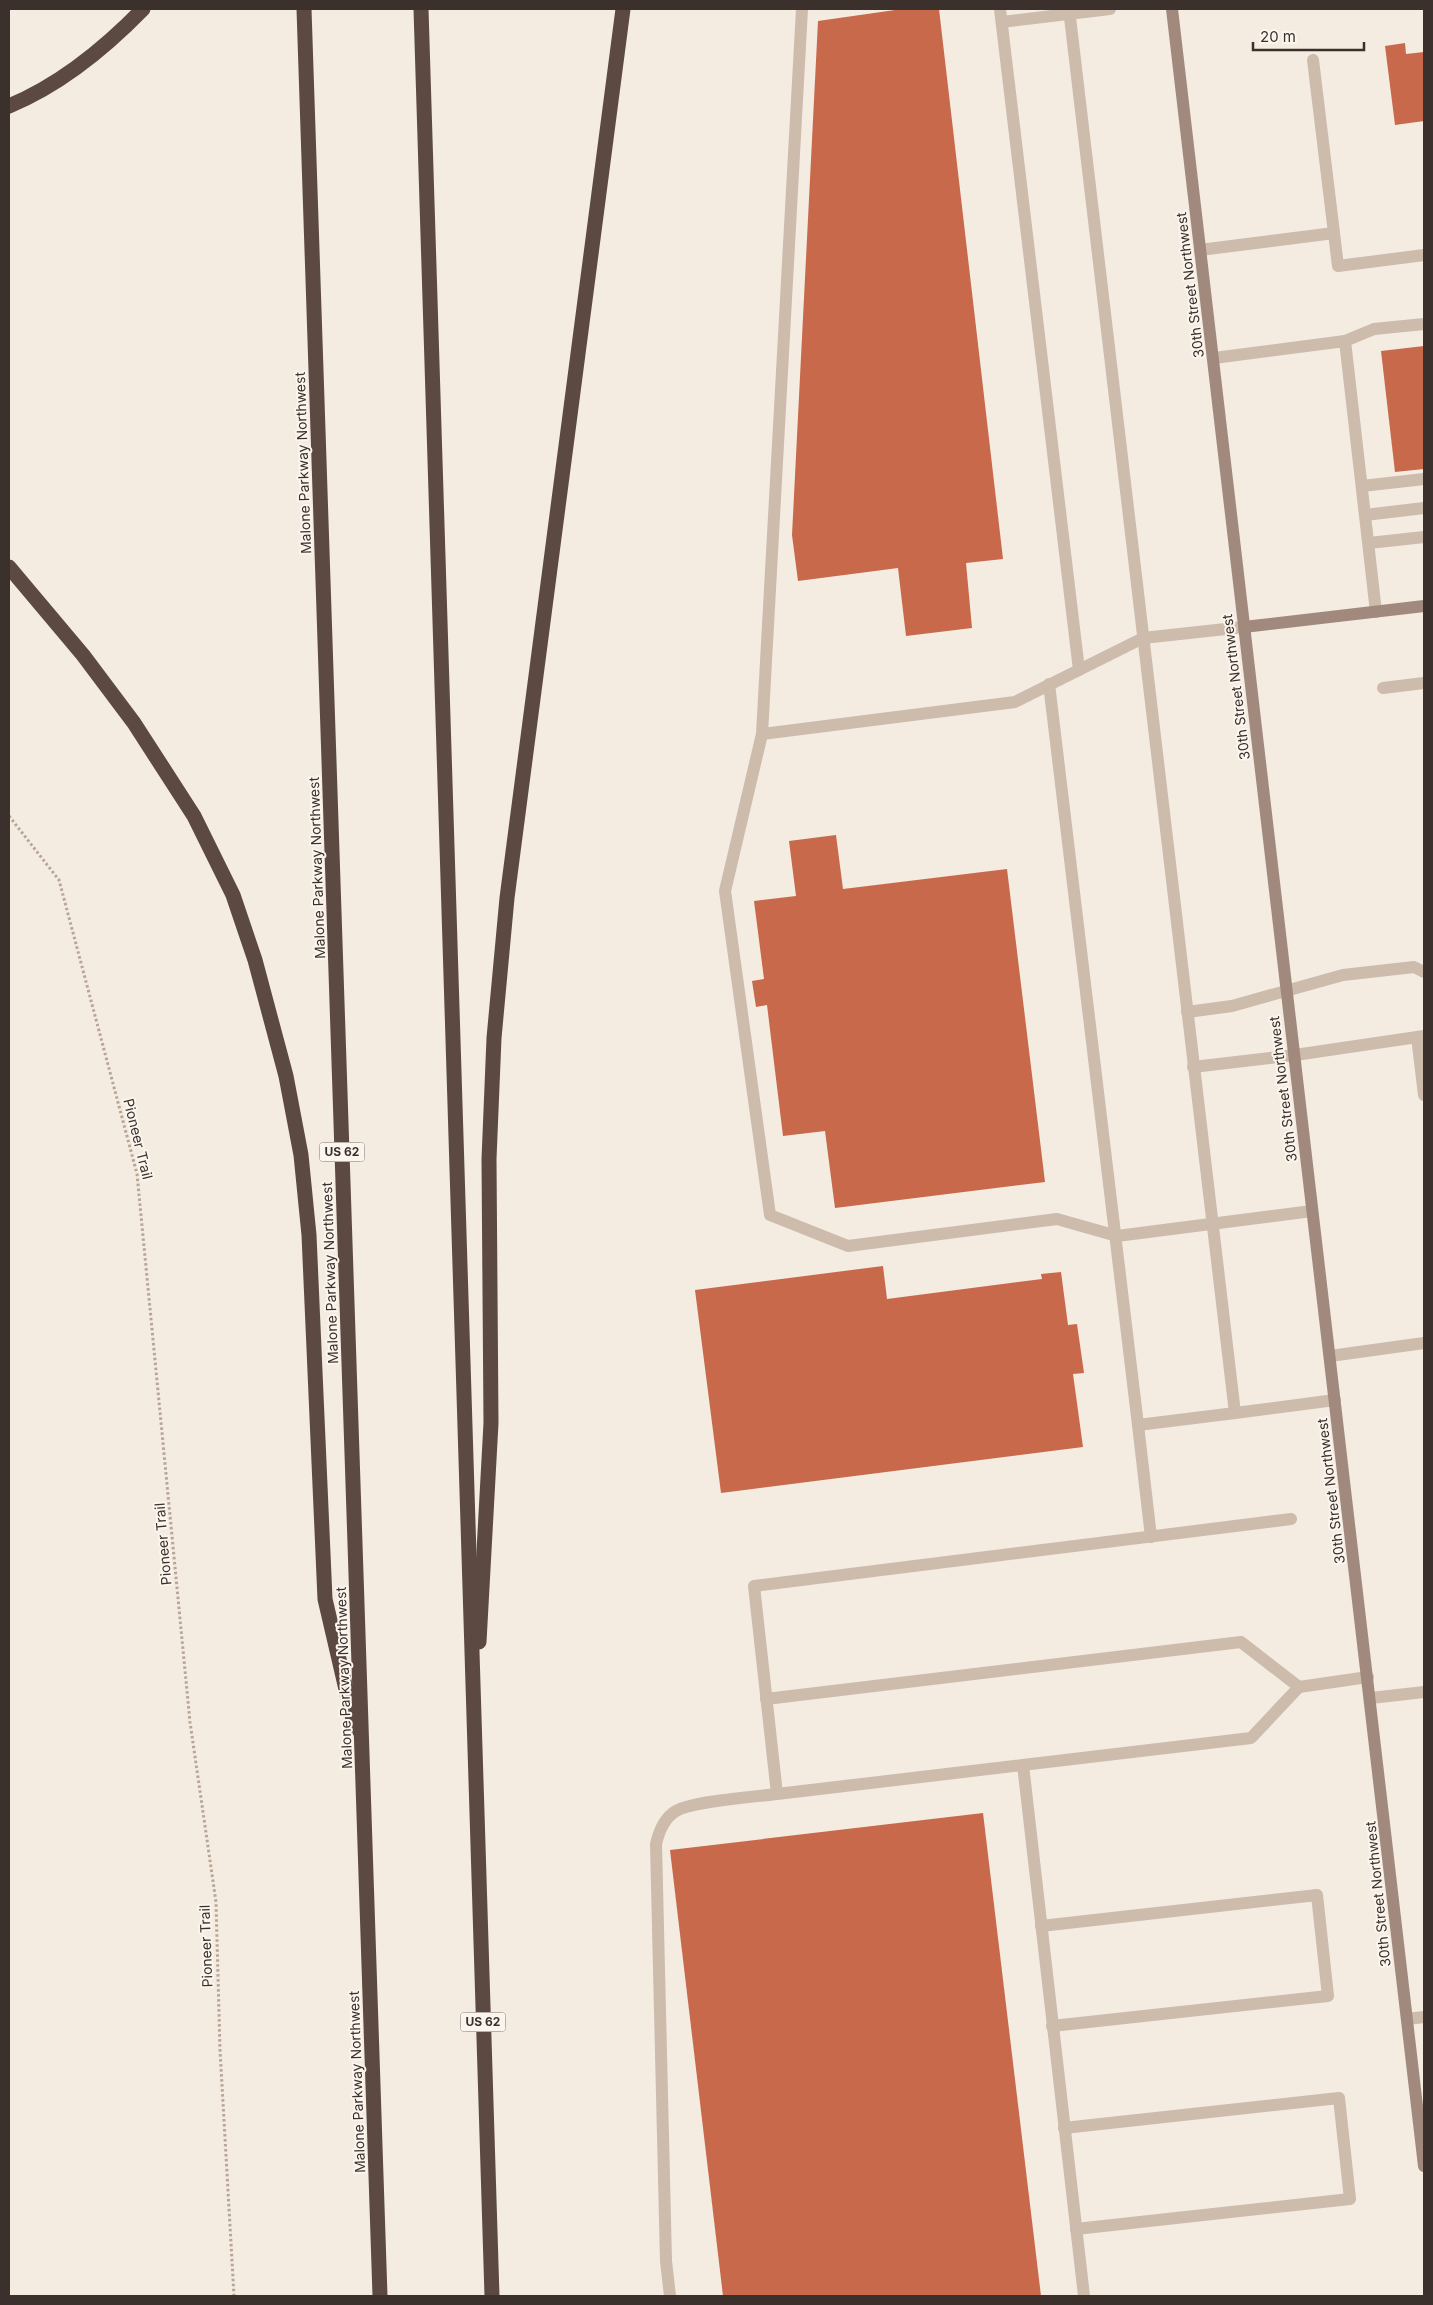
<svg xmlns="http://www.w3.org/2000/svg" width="1433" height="2305" font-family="Inter,sans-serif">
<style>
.building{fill:#c8694b}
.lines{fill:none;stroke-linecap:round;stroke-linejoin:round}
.path{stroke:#b9a596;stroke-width:3;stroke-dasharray:2.5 2.5;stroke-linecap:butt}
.lane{stroke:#cdbbac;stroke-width:12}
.secondary{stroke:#a18a7d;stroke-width:12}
.highway{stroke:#5c4a42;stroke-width:15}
.labels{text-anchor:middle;stroke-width:4;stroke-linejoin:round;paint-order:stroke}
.shield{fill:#fbf5ee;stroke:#756b66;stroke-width:1}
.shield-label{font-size:12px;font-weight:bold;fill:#3b302b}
.street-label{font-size:14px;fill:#3b302b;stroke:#fbf5ee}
</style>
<rect width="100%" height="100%" fill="#f4ebe1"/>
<g class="building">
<path d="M902 9H939L1003 559 966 563 972 628 906 636 898 568 798 581 792 535 818 21Z"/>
<path d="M1405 43 1406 54 1424 52V121L1395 125 1385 46Z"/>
<path d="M1424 346V469L1395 472 1381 351Z"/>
<path d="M836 835 843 889 1007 869 1045 1182 835 1208 825 1131 783 1136 767 1005 756 1007 752 981 764 979 754 901 796 896 789 841Z"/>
<path d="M883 1266 887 1299 1042 1279 1041 1274 1061 1272 1068 1325 1077 1324 1084 1373 1073 1374 1083 1447 721 1493 695 1290Z"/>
<path d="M983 1813 1041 2296H723L670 1850Z"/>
</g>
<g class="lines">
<path class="path" d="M9 816 59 880 137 1174 190 1722 216 1902 220 2050 234 2296"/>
<g class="lane">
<path d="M802 9 762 734 725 891 770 1215 848 1246 1057 1219 1117 1236 1312 1211"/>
<path d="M1000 9 1079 670"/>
<path d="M1002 22 1110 9"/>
<path d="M1313 60 1334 233"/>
<path d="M1200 250 1334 233 1338 266 1424 255"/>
<path d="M1345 341 1374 329 1424 324"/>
<path d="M1214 358 1345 341 1376 612"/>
<path d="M1362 486 1424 479"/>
<path d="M1365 515 1424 508"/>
<path d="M1369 543 1424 537"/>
<path d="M1049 684 1138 1425 1235 1413 1069 9"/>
<path d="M1383 688 1424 683"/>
<path d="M762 734 1015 702 1143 638 1244 627"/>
<path d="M1187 1012 1232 1006 1343 975 1414 967 1424 972"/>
<path d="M1417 1037 1424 1095"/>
<path d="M1193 1067 1295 1055 1424 1036"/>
<path d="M1330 1356 1424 1343"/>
<path d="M1235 1413 1335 1400"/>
<path d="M1138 1425 1151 1537"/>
<path d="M1291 1519 754 1586 777 1794 1251 1738 1299 1687 1368 1677"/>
<path d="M1371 1698 1424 1692"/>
<path d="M766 1699 1241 1642 1299 1687"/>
<path d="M1023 1765 1084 2296"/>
<path d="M1041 1926 1317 1895 1328 1996 1052 2026"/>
<path d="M1407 2019 1424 2017"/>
<path d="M1064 2128 1339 2098 1350 2199 1076 2229"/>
<path d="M670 2296 666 2261 656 1844C659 1831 664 1818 676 1811 693 1801 754 1797 777 1794"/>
</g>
<g class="secondary">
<path d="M1172 9 1424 2166"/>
<path d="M1244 627 1424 606"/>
</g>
<g class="highway">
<path d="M304 9 380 2296"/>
<path d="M421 9 492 2296"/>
<path d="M9 106C60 85 105 48 143 9"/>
<path d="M9 567 83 655 134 723 194 816 233 895 255 960 286 1076 301 1155 309 1235 325 1599 355 1728"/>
<path d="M479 1642 491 1423 489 1159 494 1038 507 898 623 9"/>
</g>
</g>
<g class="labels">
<g class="shield">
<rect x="319.5" y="1142.5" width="45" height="19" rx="4"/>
<rect x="460.5" y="2012.5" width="45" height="19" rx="4"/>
</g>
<g class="shield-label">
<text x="342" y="1156">US 62</text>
<text x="483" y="2026">US 62</text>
</g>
<g class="street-label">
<text transform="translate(1190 285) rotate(-97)" y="5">30th Street Northwest</text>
<text transform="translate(303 463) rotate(-92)" y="5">Malone Parkway Northwest</text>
<text transform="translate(1236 687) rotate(-97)" y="5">30th Street Northwest</text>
<text transform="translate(317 868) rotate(-92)" y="5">Malone Parkway Northwest</text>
<text transform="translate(1283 1089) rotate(-97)" y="5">30th Street Northwest</text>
<text transform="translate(138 1139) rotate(76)" y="5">Pioneer Trail</text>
<text transform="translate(330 1273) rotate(-92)" y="5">Malone Parkway Northwest</text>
<text transform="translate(1331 1491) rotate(-97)" y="5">30th Street Northwest</text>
<text transform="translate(163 1544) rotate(-95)" y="5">Pioneer Trail</text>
<text transform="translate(344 1678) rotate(-92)" y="5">Malone Parkway Northwest</text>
<text transform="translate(1378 1894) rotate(-96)" y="5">30th Street Northwest</text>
<text transform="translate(206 1946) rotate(-92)" y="5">Pioneer Trail</text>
<text transform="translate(357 2082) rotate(-92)" y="5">Malone Parkway Northwest</text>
</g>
</g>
<rect width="1433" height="2305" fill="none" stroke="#3b302b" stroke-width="20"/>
<path d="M1253 42v8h111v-8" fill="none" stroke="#3b302b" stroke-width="2.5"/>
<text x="1260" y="42" font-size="15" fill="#3b302b" stroke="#fbf5ee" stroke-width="4" paint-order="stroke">20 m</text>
</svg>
